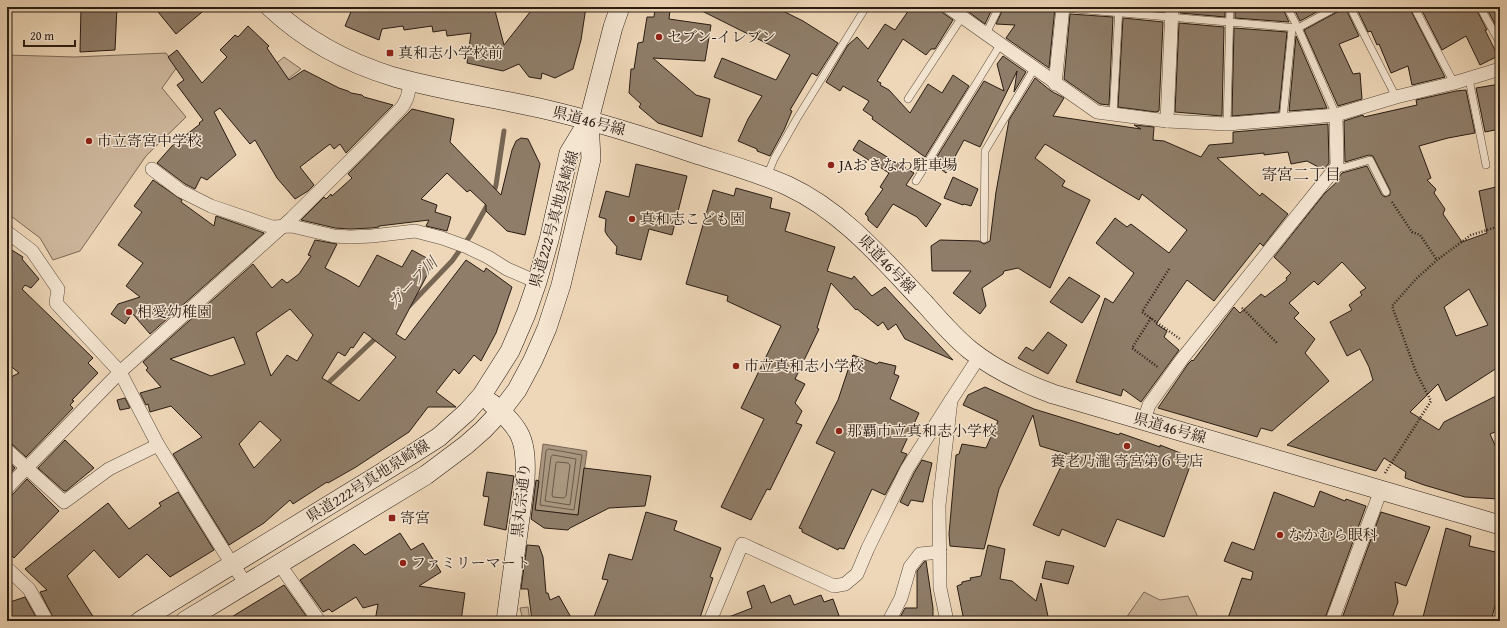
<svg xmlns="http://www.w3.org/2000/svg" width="1507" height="628" font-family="'Gentium Book Plus','Noto Serif JP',serif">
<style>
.green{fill:#cdb79c;stroke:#7b6a58}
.water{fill:#ab9780;stroke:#776654}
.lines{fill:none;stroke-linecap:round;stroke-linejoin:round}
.shore{stroke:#6a5a4a;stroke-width:1}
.stream{stroke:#776654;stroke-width:5}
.building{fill:#8f7d69;stroke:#291c13;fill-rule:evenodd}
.lane-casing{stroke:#5a4b3c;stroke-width:8}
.street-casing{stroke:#5a4b3c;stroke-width:14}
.secondary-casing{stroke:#291c13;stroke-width:20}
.path{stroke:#291c13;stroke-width:2.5;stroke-dasharray:1 2;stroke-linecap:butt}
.lane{stroke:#f4e5d1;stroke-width:7}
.street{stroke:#f4e5d1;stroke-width:13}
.secondary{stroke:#f4e5d1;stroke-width:19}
.poi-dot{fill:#8f2418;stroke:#f4e5d1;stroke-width:1.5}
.labels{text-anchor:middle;stroke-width:3;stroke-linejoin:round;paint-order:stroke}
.poi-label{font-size:15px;fill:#291c13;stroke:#f4e5d1;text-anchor:start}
.street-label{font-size:15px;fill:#291c13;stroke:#f4e5d1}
.neighbourhood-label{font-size:16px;fill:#291c13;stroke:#f4e5d1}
.water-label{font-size:16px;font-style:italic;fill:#5d4d3f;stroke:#f4e5d1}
</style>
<rect width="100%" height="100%" fill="#eed7b8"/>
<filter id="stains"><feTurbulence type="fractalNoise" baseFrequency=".005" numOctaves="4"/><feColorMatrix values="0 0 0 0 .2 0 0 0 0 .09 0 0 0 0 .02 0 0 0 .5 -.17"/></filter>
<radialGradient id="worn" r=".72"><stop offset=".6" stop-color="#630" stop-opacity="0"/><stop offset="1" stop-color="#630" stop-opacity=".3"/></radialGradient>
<g class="green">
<path d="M166 53 177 67 162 88 186 117 146 156 80 251 53 260 40 238 7 213V55L75 57Z"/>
<path d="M284 57 301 69 275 89 261 76Z"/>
<path d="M1144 592 1160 600 1188 596 1197 615 1195 621H1124Z"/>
<path d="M528 607 530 621H523L520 608Z"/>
</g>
<path class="water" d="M543 444 587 451 578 515 535 510Z"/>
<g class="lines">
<g class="shore">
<path d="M549 449 582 455 574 510 540 505 546 451Z"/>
<path d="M553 455 576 459 570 505 545 501 551 457Z"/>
<path d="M558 462 568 463 570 465 566 496 564 498 553 497 552 495 556 463Z"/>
</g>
<g class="stream">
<path d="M493 195 496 185 504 131"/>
<path d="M409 306 452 261 470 236 489 202"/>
<path d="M325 386 379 335"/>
</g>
</g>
<g class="building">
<path d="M81 7H117L115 50 80 52Z"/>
<path d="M154 7H208L176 34Z"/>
<path d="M353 7H494L504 45 534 7H586L581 40 573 69 555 78 542 73 541 79 529 77 519 64 503 71 467 63 471 33 447 36 446 30 433 32 432 26 404 30 403 26 382 29 379 40 345 26Z"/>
<path d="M694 7H775L803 21 838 43 817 76 812 73 790 110 792 111 784 130 770 156 757 151V149L738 141 748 119 762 96 714 77 722 58 776 80 790 55Z"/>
<path d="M911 7H940L943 13 953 20 935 49H931L926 55 903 39 877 81 881 83 880 85 889 90 910 113 928 84 942 93 953 75 969 86 925 157 872 119 873 117 863 110 869 101 843 86 840 91 826 82 848 45 857 37 868 49 885 24 895 30Z"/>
<path d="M962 7H993L985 24Z"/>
<path d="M1004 7H1055L1049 68 1006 38 1015 25 996 24Z"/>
<path d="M1124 7H1164V12L1124 8Z"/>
<path d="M1180 7H1225V17L1180 13Z"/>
<path d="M1235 7H1282L1289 22 1235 18Z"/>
<path d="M1293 7H1326L1300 21Z"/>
<path d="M1342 7H1345L1359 36 1339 44 1353 74 1360 73 1362 99 1338 106 1304 30 1339 11Z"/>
<path d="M1356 7H1409L1445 77 1412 85 1408 66 1391 73 1379 44 1377 45 1371 31 1368 32Z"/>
<path d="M1420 7H1475L1487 30H1485L1498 56 1480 65 1466 36 1442 50Z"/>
<path d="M1486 7H1500V27L1497 28Z"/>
<path d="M655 8 670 10 669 19 711 25 705 61 653 58 696 95 710 99 702 137 658 123 639 107 641 104 629 93 631 69H634L638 43 643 42 647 17H654Z"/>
<path d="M1070 14 1113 17 1109 105 1100 104 1064 79Z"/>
<path d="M1123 18 1163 22 1159 111 1156 112 1118 107Z"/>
<path d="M1179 23 1224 27 1222 116 1175 112Z"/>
<path d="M248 26 269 46 267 48 289 80 304 70 339 88 348 91 351 93 362 95 364 97 393 105 346 153 340 144 334 149 330 144 300 167 314 185 308 191 295 199 277 178 255 140 250 144 220 108 214 112 236 155 207 180 201 177 195 189 185 184 157 163 172 146 200 124 199 123 203 120 177 85 184 80 168 57 177 50 202 83 227 57 220 50 235 35 238 37Z"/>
<path d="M1234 28 1287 32 1279 112 1232 116Z"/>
<path d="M1296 36 1327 108 1289 111Z"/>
<path d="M1003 56 1026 72 1014 92 1017 71 980 147 964 140 946 173 933 163 984 81 1004 91 997 64Z"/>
<path d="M1035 78 1051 91 1064 98 1053 116 1141 129 1134 125 1154 127 1153 140 1164 141 1201 157 1209 145 1233 143V132L1328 124 1329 163 1324 170 1307 161 1291 164 1288 152 1264 155V153L1217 158 1260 196 1262 193 1288 214 1263 246 1260 243 1214 301 1187 280 1156 324 1167 331 1164 337 1179 350 1141 402 1123 389 1121 396 1076 382 1105 298 1113 303 1134 273 1096 243 1115 218 1127 227 1131 224 1169 253 1187 230 1142 194 1139 200 1045 144 1035 158 1065 181 1062 186 1090 200 1050 288 1018 268 1004 271 1003 274 982 288 986 306 980 314 953 293 971 271H932L931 246 940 240 979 241 984 244 990 241 996 192 1009 120Z"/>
<path d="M1500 84V129L1485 132 1476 88Z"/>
<path d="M1466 90 1475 133 1448 138 1419 146 1431 178 1427 180 1436 189 1434 193 1445 209 1443 214 1462 242 1487 233 1479 191 1500 186V366L1446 401 1438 384 1410 412 1439 430 1444 422 1500 394V430L1490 434 1500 456 1499 499 1465 497 1424 485 1405 478 1406 472 1384 458 1376 471 1287 445 1373 380 1369 367 1360 349 1347 356 1330 322 1352 310 1349 305 1362 295 1360 292 1366 288 1342 262 1318 285 1314 281 1289 303 1299 313 1294 318 1315 339 1305 353 1329 381 1272 431 1261 428 1257 437 1158 408 1188 364 1192 360 1193 361 1234 307 1240 313 1261 294 1265 297 1287 280 1286 278 1291 273 1274 257 1325 193 1340 179 1338 178 1342 173 1367 166 1382 195 1385 197 1390 195V190L1373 156 1369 155 1345 162 1344 121 1363 115 1364 117 1417 105 1416 100 1456 91ZM1469 289 1488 325 1456 336 1444 307Z"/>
<path d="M412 109 454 119 450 142 501 195 512 150 516 141 521 138 528 139 540 164 525 235 507 231 486 211V205L470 190 467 192 447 173 421 199 437 205 435 212 451 217 447 231 426 226 429 220 379 226V227L371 228 350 229 335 228 301 220 324 197 326 199 331 194 332 196 352 178 348 174Z"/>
<path d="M859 140 914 173 906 185 941 204 926 227 917 217 893 204 877 228 868 220V217L865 214 883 189 880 187 889 173 853 150Z"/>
<path d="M636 164 687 176 672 235 649 229 641 260 616 254 617 247 607 235 605 231 606 219 599 217 606 191 629 197Z"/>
<path d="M953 177 978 189 971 206 964 204 963 205 944 198Z"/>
<path d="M153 180 182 200 181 202 214 226 216 216 264 233 150 334 132 313 125 324 111 314 118 304 140 297 126 286 143 263 118 245 142 212 134 206Z"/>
<path d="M736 188 772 198 770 208 790 213 785 231 835 247 827 271 852 279 854 276 872 296 885 287 953 360 905 339 896 324 888 330 883 322 878 326 857 309 856 310 831 283 817 328 819 329 795 379 805 384 795 403 802 411 796 423 802 425 770 490 767 489 751 520 721 507 764 419 741 408 781 326 727 301 728 296 686 284 713 190 734 196Z"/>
<path d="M315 240 337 244 325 268 346 279 359 287 377 255 402 267 412 250 434 262 396 334 405 340 466 260 484 272 486 268 512 287 496 333 481 361 474 355 459 374 454 369 436 392 456 407H428L409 432 356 467 328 483 327 482 293 504 290 500 264 523 229 545 173 454 202 437 171 406 150 412 148 404 146 405 140 393 161 387 146 370 148 368 143 362 253 264 272 288 282 279 287 283 299 274 311 256 308 255ZM290 309 313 335 297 361 287 355 271 376 256 333ZM364 332 396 357 359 401 322 378 338 352 345 356 351 347 353 348ZM234 337 245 364 211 376 170 359ZM260 421 281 440 254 468 239 444Z"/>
<path d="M7 247 23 257 22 259 39 279 31 288 25 285 22 289 93 358 88 363 98 373 72 400 74 401 70 405 73 408 26 457 12 444 7 442V379L19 373 7 363Z"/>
<path d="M1069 277 1100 296 1082 323 1050 302Z"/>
<path d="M1048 332 1067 345 1048 374 1018 358 1026 347 1033 351Z"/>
<path d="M853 355 877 364 879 362 896 366 894 374 899 376 890 399 919 413 901 452 907 454 885 495 872 489 844 549 839 548 838 550 802 532V529L799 528 835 452 816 443 838 400Z"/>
<path d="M985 387 1034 409 1119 435 1120 433 1160 447V445L1193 458 1164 537 1117 519 1105 547 1062 529 1059 536 1033 525 1067 454 1040 446 1033 415 999 489 984 549 950 546 949 534 956 455 959 454 962 444 986 448 998 421 963 405 968 395Z"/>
<path d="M125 398 130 408 120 410 117 400Z"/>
<path d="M65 440 94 468 66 491H64L38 468Z"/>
<path d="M922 460 932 463 923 502 911 500 908 506 900 502 914 473Z"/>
<path d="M7 461 15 468 7 477Z"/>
<path d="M584 468 651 476 645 506 609 508 570 528 568 530 544 528 531 519 536 480 539 481 535 510 578 515Z"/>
<path d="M487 472 514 476 506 530 484 525 489 497 483 496Z"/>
<path d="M27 479 59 511 14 558 7 551V496L13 494Z"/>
<path d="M1320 491 1345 501 1346 499 1366 506 1324 621H1227L1242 578 1251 580 1253 572 1224 561 1232 542 1254 550 1274 492 1314 507Z"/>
<path d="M178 492 214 550 170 577 147 554 119 578 94 550 67 576 96 621H55L40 592 47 590 25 569 108 503 129 529 161 506 159 503Z"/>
<path d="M646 512 677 521 674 530 721 548 710 577 713 578 699 621H605L594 617 608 580 602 579 609 554 632 560Z"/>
<path d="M1381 512 1430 527 1406 586 1395 582 1398 602 1391 621H1341Z"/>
<path d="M1446 528 1471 536 1469 546 1500 553V587L1491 621H1422Z"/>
<path d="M400 533 411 550 423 543 441 572 419 586 465 593 461 621H375L378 604 363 608 356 597 332 612 329 609 323 612 300 580 354 544 365 555Z"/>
<path d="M527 545 539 546 543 557 546 593H548L550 600 559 596 573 621H532L528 589H521Z"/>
<path d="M988 545 1005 549 1000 579 1012 581 1036 601 1041 583 1049 621H964L957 586 962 584V582L971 580 970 578 981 576Z"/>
<path d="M926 561 933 608V621H898L905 608H917V571L924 562Z"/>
<path d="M1046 561 1074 566 1068 584 1042 578Z"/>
<path d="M284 585 309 620 225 621Z"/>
<path d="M764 585 771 603 790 595 794 605 821 595 824 602 833 599 841 621H721V620L752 608 747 592Z"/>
<path d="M25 597 38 621H7V603Z"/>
</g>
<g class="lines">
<defs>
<g id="lane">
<path d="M1287 7 1298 28 1336 115"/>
<path d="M1350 7 1396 97"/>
<path d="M1414 7 1454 83"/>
<path d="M1480 7 1500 43"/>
<path d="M1063 8 1298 28 1337 7"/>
<path d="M986 34 999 7"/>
<path d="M1469 79 1486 165"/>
<path d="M908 99 962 17"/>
<path d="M1113 115 1119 7"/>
<path d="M1283 119 1292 28"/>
<path d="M1227 124 1230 7"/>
<path d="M1337 166 1342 168 1370 160 1386 192"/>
<path d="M767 176 774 159 796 120 866 7"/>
<path d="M916 181 1000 45"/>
<path d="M984 239 985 151 1034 69"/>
</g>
<g id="street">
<path d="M948 7 1097 112 1167 121 1227 124 1336 115 1396 97 1454 83 1500 69"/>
<path d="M1055 84 1063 7"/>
<path d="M1167 121 1172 7"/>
<path d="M152 169 181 191 211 206 272 227 292 226 334 236 350 237 372 236 415 231 442 238 467 247 488 257 507 269 537 282"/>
<path d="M7 232 32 251 58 289 56 303 120 372 158 445 225 553 246 584"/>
<path d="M1144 420 1149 405 1182 359 1337 166 1336 115"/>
<path d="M7 450 64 502 109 469 158 445"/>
<path d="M7 488 120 372 292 218 370 141 403 106 407 98 411 81"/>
<path d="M280 565 319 621"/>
<path d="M7 568 29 589 47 621"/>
<path d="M710 621 742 544 834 586 845 584 857 574 868 548 907 469 951 400"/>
<path d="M889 621 901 598 910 567 920 554 940 552"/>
<path d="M947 621 940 588 939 505 951 400 979 357"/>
<path d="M1332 621 1381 490"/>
</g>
<g id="secondary">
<path d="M270 7C305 40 348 63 394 77 444 91 497 98 548 110 599 122 649 138 699 155 728 164 759 173 788 186 844 212 884 261 926 305 940 321 954 337 970 350 995 370 1023 383 1053 394L1500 525"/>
<path d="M491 403C522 429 527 440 525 481L506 621"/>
<path d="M140 621 411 455 439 437 467 412 482 395 510 351 526 314 537 282 549 240 569 153 589 120"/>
<path d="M185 621 426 475 466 445 483 430 501 411 517 390 533 360 547 328 561 285 591 159 589 120 613 27 620 7"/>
</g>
</defs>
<use href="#lane" class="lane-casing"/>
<use href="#street" class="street-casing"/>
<use href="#secondary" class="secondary-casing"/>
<g class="path">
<path d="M1392 202 1412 232 1420 235 1437 260"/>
<path d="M1169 269 1142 312 1180 339"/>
<path d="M1242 308 1277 343"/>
<path d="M1151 318 1132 348 1159 368"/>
<path d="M1385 473 1431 401 1416 372 1392 306 1415 280 1437 260 1471 235 1500 226"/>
</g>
<use href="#lane" class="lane"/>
<use href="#street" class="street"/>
<use href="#secondary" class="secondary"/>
</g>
<g class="poi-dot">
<circle cx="659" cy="37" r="4"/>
<rect x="386" y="49" width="8" height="8" rx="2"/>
<circle cx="89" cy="141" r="4"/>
<circle cx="831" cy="165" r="4"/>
<circle cx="632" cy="219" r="4"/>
<circle cx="129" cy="312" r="4"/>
<circle cx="736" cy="366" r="4"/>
<circle cx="839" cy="431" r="4"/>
<circle cx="1127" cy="446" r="4"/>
<rect x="388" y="514" width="8" height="8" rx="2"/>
<circle cx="1280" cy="535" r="4"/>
<circle cx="403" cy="563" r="4"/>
</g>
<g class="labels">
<g class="poi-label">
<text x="667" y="42">セブン-イレブン</text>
<text x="398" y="58">真和志小学校前</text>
<text x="97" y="146">市立寄宮中学校</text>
<text x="839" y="170">JAおきなわ駐車場</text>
<text x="640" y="224">真和志こども園</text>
<text x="137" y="317">相愛幼稚園</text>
<text x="744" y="371">市立真和志小学校</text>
<text x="847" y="436">那覇市立真和志小学校</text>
<text x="1127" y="466" text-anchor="middle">養老乃瀧 寄宮第６号店</text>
<text x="400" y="523">寄宮</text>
<text x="1288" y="540">なかむら眼科</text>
<text x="411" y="568">ファミリーマート</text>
</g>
<g class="street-label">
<text transform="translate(589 121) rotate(15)" y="5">県道46号線</text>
<text transform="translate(554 219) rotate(-74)" y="5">県道222号真地泉崎線</text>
<text transform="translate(887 264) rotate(46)" y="5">県道46号線</text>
<text transform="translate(1170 428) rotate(16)" y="5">県道46号線</text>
<text transform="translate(368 481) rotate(-32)" y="5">県道222号真地泉崎線</text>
<text transform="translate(521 500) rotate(-84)" y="5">黒丸宗通り</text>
</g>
<g class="neighbourhood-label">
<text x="1301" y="180">寄宮二丁目</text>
</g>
<g class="water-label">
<text transform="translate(412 282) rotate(-45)" y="6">ガーブ川</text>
</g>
</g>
<rect width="1507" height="628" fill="none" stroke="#eed7b8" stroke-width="24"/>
<rect x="8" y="8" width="1491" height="612" fill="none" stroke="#291c13" stroke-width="2"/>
<rect x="12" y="12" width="1483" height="604" fill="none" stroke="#291c13"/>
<path d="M24 40v6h51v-6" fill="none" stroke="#291c13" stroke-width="2"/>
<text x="30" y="40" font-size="12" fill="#291c13" stroke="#f4e5d1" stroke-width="3" paint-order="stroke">20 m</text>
<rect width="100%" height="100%" filter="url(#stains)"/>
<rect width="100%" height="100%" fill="url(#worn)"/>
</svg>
